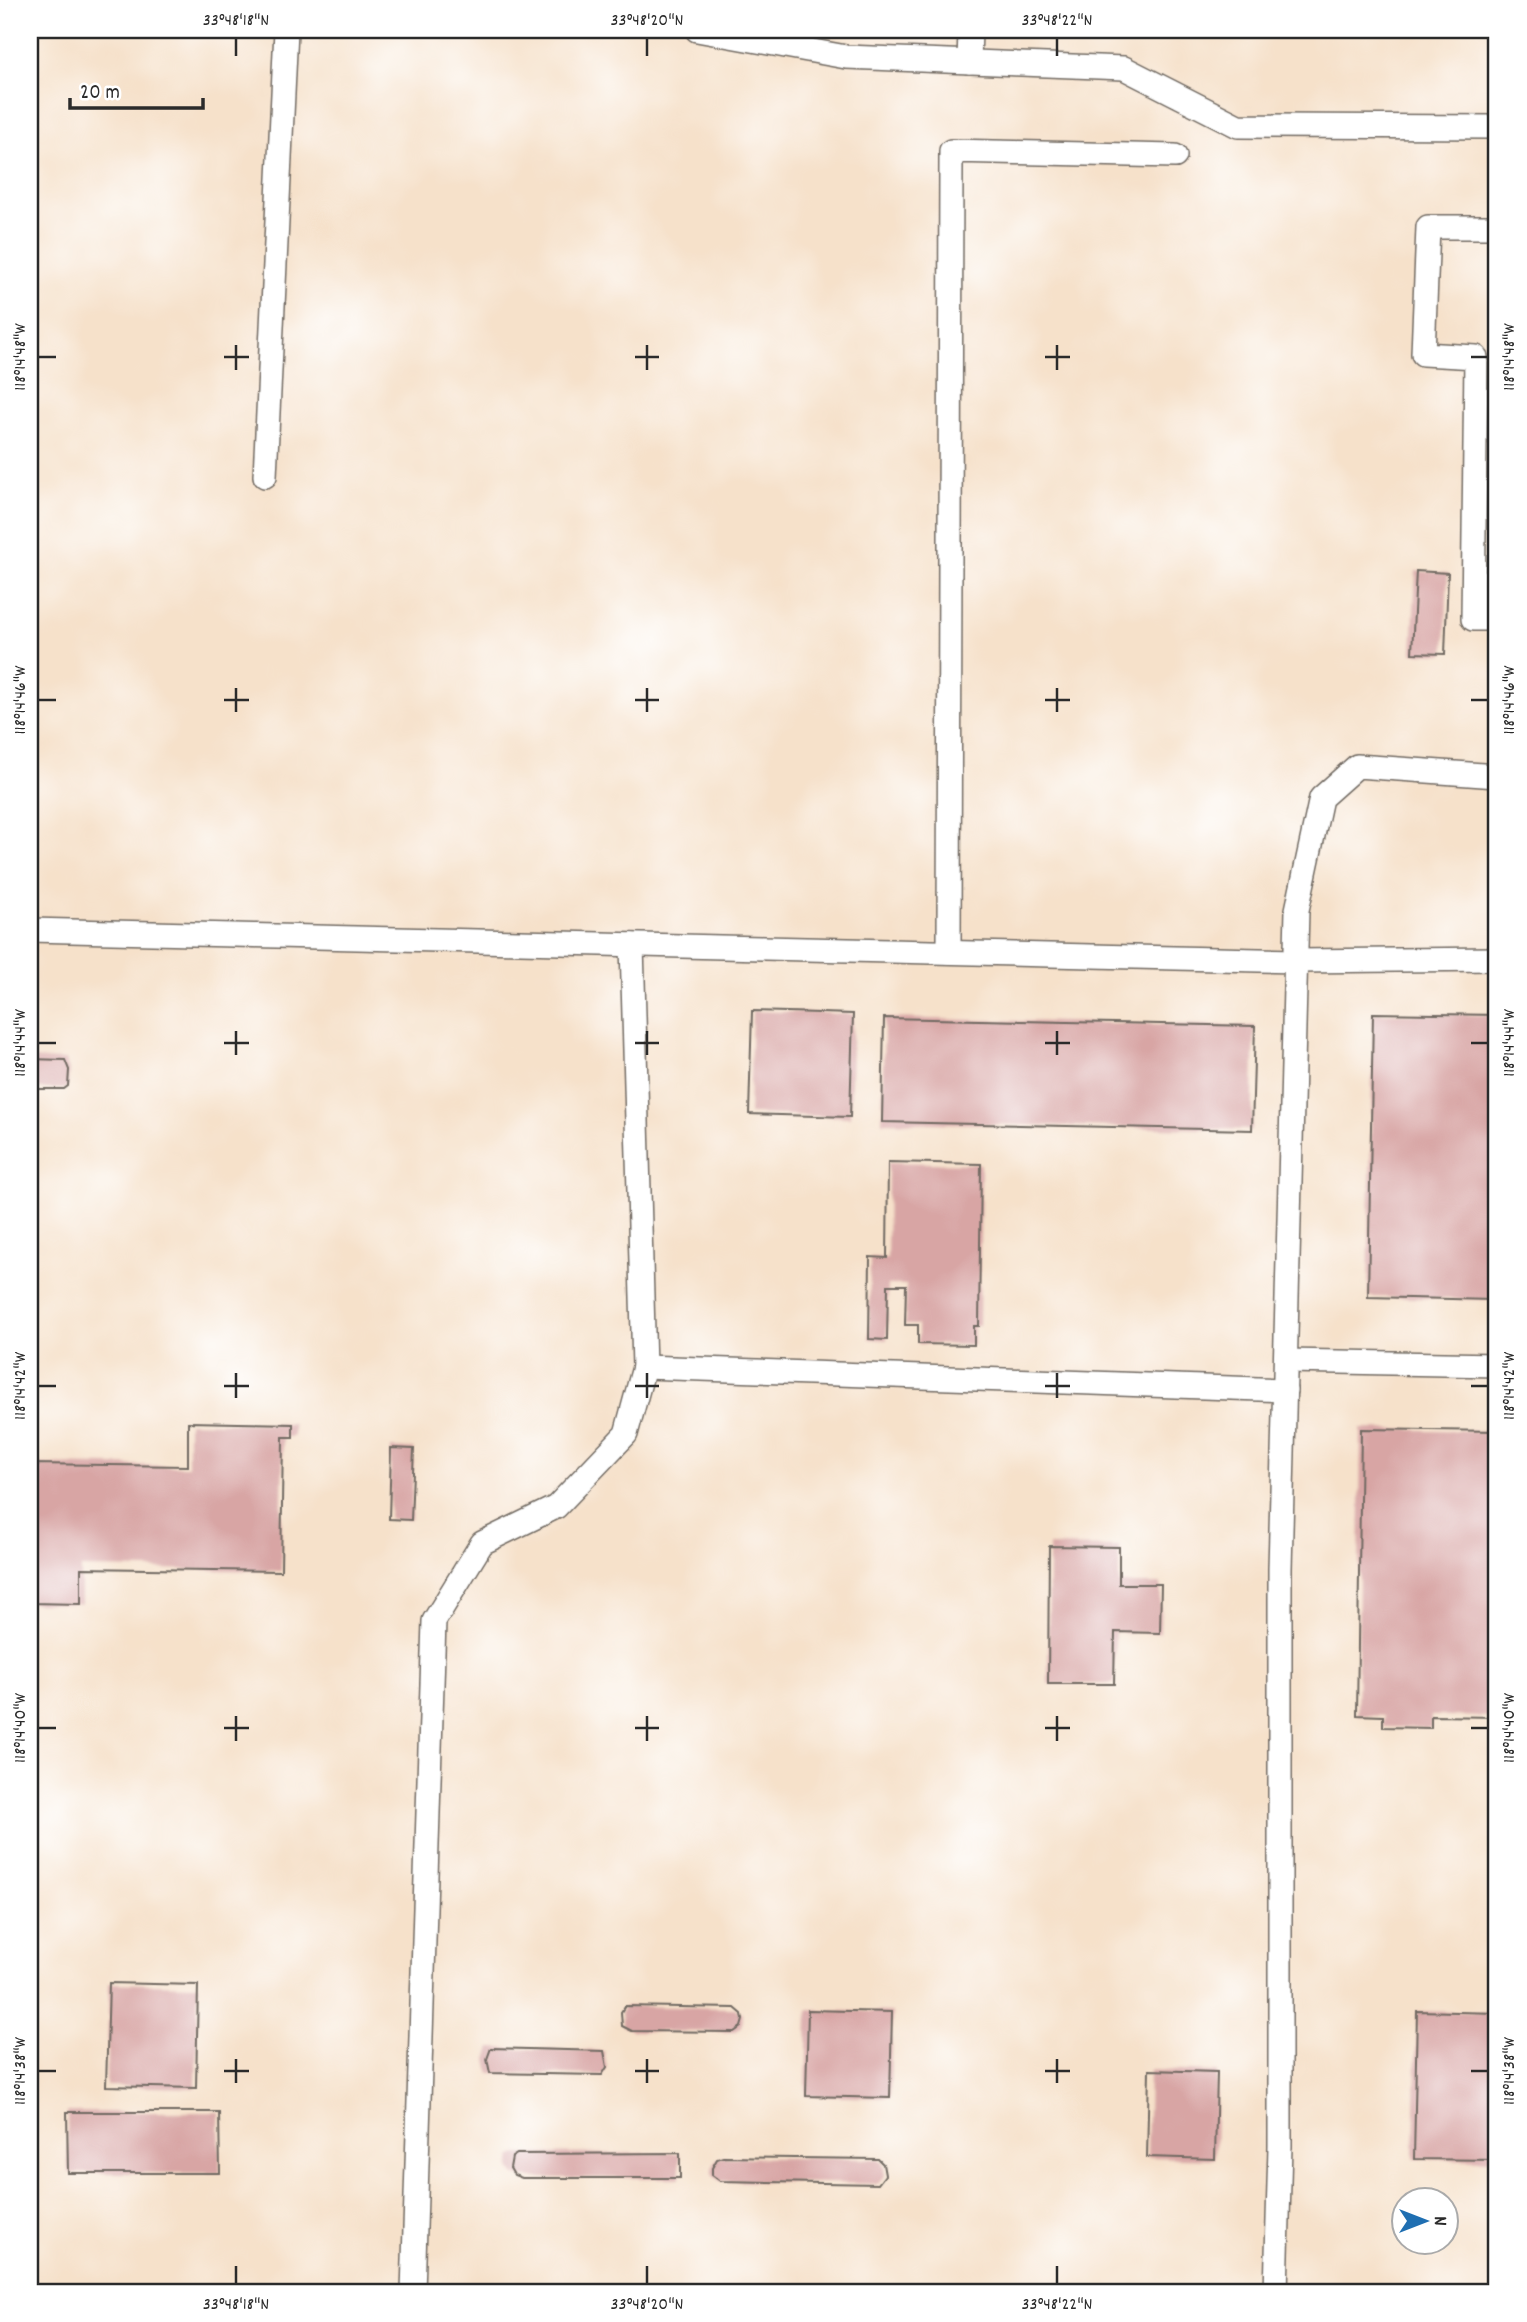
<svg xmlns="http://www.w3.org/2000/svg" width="1527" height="2322" font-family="Dekko,sans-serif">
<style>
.building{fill:#d8a5a4}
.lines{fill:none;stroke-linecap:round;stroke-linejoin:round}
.lane-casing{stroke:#726b63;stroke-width:26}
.lane{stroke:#fff;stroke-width:23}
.ticks{fill:none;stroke:#2b2b2b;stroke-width:2.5}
.neatline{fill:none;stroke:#2b2b2b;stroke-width:2.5}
.ticks-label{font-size:18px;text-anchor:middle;fill:#2b2b2b}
</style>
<rect width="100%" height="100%" fill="#fff"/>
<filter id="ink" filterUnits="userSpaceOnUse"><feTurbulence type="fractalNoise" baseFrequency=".0143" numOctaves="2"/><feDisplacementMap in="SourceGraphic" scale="14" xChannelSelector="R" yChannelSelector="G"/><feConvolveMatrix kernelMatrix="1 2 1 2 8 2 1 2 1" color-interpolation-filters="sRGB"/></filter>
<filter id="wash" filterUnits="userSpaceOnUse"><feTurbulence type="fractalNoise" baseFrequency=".00686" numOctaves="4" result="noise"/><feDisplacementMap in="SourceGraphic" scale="28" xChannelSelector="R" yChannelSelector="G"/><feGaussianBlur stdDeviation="1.57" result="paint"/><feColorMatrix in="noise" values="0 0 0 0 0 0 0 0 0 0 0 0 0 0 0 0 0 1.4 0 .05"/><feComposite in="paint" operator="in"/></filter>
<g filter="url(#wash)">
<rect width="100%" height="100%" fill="#f6e1ca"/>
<g id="blocks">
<g class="building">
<path d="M1416 571 1448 573 1445 654 1412 653Z"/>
<path d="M752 1011 853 1014 850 1117 749 1114Z"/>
<path d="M1373 1013 1497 1015 1493 1300 1368 1297Z"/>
<path d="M884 1018 1255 1026 1252 1130 882 1122Z"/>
<path d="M30 1059 65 1060 69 1070 68 1086 64 1089H30Z"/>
<path d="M888 1162 981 1164 979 1326H974V1345L918 1344V1325H905L906 1285H888L887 1340 869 1339 870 1257 887 1258Z"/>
<path d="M188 1422 293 1424V1437H283L281 1571 81 1568V1604L30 1603V1464L188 1466Z"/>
<path d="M1361 1429 1497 1431V1717L1431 1716V1728L1383 1727V1716L1357 1715Z"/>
<path d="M391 1448 414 1449 411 1520 389 1519Z"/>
<path d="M1049 1546 1119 1547V1584H1161L1160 1633 1115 1632 1114 1684H1048Z"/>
<path d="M109 1983 198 1985 196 2088 106 2086Z"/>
<path d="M625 2006 735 2008 742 2014 743 2020 741 2027 734 2032 632 2031 622 2026 621 2012Z"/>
<path d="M808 2010 892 2012 890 2098 806 2096Z"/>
<path d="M1417 2011 1497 2013V2160L1414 2159Z"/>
<path d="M491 2048 604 2051 607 2067 602 2075 490 2073 487 2059Z"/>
<path d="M1149 2070 1217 2072 1215 2159 1147 2157Z"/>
<path d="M67 2112H219L220 2173H68Z"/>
<path d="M680 2153V2178H522L514 2175 510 2168 512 2157 517 2154Z"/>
<path d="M723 2157 878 2159 883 2164 885 2175 878 2184 720 2181 712 2175V2168L717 2159Z"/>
<path d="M1359 2289 1403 2290V2292H1359Z"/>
</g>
</g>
</g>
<g filter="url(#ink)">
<use href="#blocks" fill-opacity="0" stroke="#726b63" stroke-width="2"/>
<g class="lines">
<defs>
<g id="lane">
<path d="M697 30 846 57 1124 68 1238 126 1497 127"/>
<path d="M969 62 970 30"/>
<path d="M1497 227H1428L1423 354 1476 357 1473 619H1497"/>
<path d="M265 476 286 30"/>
<path d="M30 930 1297 961 1497 959"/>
<path d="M949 952 951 151 1175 156"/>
<path d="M1286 1361 1497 1365"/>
<path d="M644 1367 1285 1390"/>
<path d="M413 2292 434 1621 482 1543 556 1507 626 1434 644 1367 632 945"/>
<path d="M1276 2292 1280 2146V1569L1297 910 1321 798 1357 766 1497 776"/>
</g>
</defs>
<use href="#lane" class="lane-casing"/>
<use href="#lane" class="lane"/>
</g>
</g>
<path class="ticks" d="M236 38V56M647 38V56M1057 38V56M236 345V370M647 345V370M1057 345V370M38 357H56M224 357H249M635 357H659M1045 357H1070M1471 357H1488M236 688V712M647 688V712M1057 688V712M38 700H56M224 700H249M635 700H659M1045 700H1070M1471 700H1488M236 1031V1055M647 1031V1055M1057 1031V1055M38 1043H56M224 1043H249M635 1043H659M1045 1043H1070M1471 1043H1488M236 1373V1398M647 1373V1398M1057 1373V1398M38 1386H56M224 1386H249M635 1386H659M1045 1386H1070M1471 1386H1488M236 1716V1741M647 1716V1741M1057 1716V1741M38 1728H56M224 1728H249M635 1728H659M1045 1728H1070M1471 1728H1488M236 2059V2083M647 2059V2083M1057 2059V2083M38 2071H56M224 2071H249M635 2071H659M1045 2071H1070M1471 2071H1488M236 2266V2284M647 2266V2284M1057 2266V2284"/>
<rect width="1527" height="2322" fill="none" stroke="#fff" stroke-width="77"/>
<g transform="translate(1425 2221) rotate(90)"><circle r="33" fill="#ffffff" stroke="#aaaaaa" stroke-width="2"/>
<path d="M0-5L12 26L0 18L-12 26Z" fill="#1f6fb2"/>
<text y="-10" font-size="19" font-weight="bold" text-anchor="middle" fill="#2b2b2b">N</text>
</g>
<path d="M70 98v10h133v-10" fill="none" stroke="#2b2b2b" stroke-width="3.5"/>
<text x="80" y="98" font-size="21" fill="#2b2b2b" stroke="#ffffff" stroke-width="5" paint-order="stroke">20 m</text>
<rect x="38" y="38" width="1450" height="2246" class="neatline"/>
<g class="ticks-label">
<text x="236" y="25">33°48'18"N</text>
<text x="647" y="25">33°48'20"N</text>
<text x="1057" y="25">33°48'22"N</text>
<text transform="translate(1508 357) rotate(-90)" y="6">118°14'48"W</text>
<text transform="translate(19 357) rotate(-90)" y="6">118°14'48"W</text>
<text transform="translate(19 700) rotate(-90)" y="6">118°14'46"W</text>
<text transform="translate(1508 700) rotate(-90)" y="6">118°14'46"W</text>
<text transform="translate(1508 1043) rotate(-90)" y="6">118°14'44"W</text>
<text transform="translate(19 1043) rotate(-90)" y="6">118°14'44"W</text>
<text transform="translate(19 1386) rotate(-90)" y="6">118°14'42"W</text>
<text transform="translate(1508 1386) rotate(-90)" y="6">118°14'42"W</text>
<text transform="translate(19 1728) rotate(-90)" y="6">118°14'40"W</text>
<text transform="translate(1508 1728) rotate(-90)" y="6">118°14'40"W</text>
<text transform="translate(1508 2071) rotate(-90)" y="6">118°14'38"W</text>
<text transform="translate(19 2071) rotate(-90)" y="6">118°14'38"W</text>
<text x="236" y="2309">33°48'18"N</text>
<text x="647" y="2309">33°48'20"N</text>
<text x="1057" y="2309">33°48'22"N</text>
</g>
</svg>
